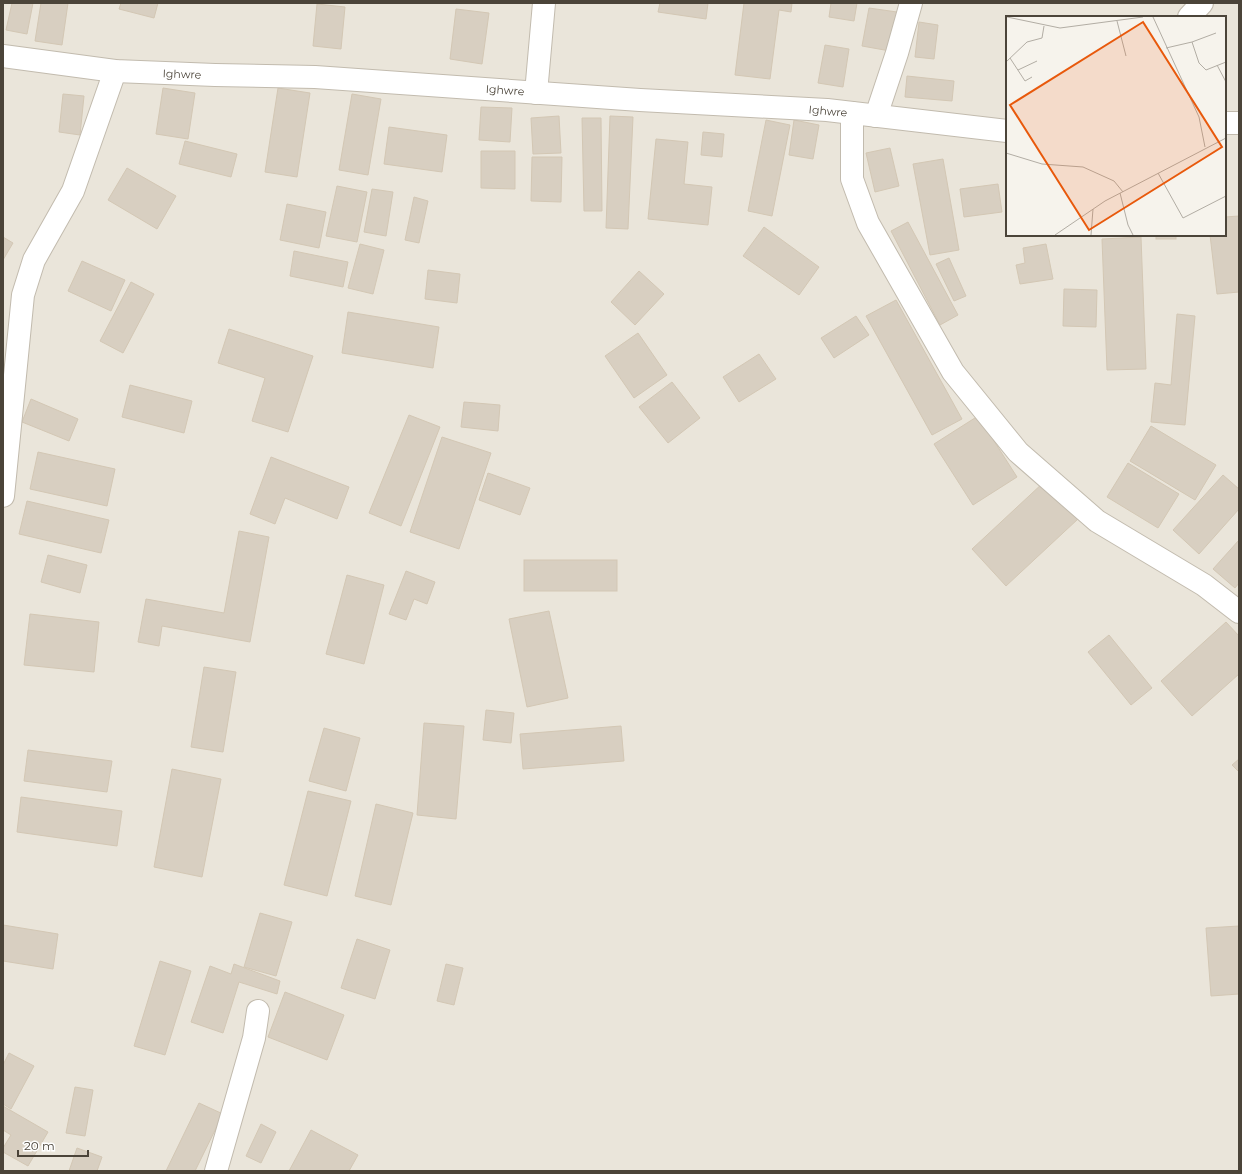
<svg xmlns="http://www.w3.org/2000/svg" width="1242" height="1174" font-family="Montserrat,sans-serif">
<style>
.residential{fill:#eae5da;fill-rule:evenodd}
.building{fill:#d8cfc1;stroke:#d3c7b4}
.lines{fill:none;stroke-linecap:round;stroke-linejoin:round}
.minor-casing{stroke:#c2bbae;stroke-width:24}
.tertiary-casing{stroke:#c2bbae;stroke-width:24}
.minor{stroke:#fff;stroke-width:22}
.tertiary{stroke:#fff;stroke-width:22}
.labels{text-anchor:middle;stroke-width:3.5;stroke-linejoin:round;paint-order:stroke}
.street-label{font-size:11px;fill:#4b4439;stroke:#fff}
.inset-road{fill:none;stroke:#b2ada4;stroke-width:1}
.view{fill:#e8590c;fill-opacity:0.15;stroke:#e8590c;stroke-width:2}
.inset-edge{fill:none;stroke:#4b4439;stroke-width:2}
</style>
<rect width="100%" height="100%" fill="#f6f3ec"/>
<path class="residential" d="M3 3H1239V1171H3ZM1007 17H1225V235H1007Z"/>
<g class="building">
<path d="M12 3H33L27 34 6 30Z"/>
<path d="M41 3H68L62 45 35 41Z"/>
<path d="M121 3H158L154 18 119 9Z"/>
<path d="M660 3H708L706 19 658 12Z"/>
<path d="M744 3H792L791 12 779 10 770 79 735 75Z"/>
<path d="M831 3H857L854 21 829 17Z"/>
<path d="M317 4 345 7 341 49 313 46Z"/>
<path d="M869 8 897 12 890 51 862 46Z"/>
<path d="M456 9 489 13 482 64 450 59Z"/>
<path d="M919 22 938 25 934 59 915 57Z"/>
<path d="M825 45 849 49 843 87 818 83Z"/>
<path d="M907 76 954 81 952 101 905 97Z"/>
<path d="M163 88 195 93 188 139 156 134Z"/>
<path d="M278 88 310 93 297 177 265 172Z"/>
<path d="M63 94 84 96 80 135 59 132Z"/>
<path d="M352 94 381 99 368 175 339 170Z"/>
<path d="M481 107 512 108 510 142 479 140Z"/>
<path d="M559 116 561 153 533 154 531 118Z"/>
<path d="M610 116 633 117 628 229 606 228Z"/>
<path d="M582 118H601L602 211H584Z"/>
<path d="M766 120 790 125 772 216 748 211Z"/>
<path d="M794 120 819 125 813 159 789 155Z"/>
<path d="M389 127 447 135 442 172 384 164Z"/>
<path d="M703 132 724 134 722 157 701 155Z"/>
<path d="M656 139 688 142 684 184 712 187 708 225 648 219Z"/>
<path d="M185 141 237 154 231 177 179 164Z"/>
<path d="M890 148 899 186 875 192 866 153Z"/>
<path d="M481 151H515V189L481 188Z"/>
<path d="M532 157H562L561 202 531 201Z"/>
<path d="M943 159 959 250 930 255 913 164Z"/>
<path d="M127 168 176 196 157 229 108 200Z"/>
<path d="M998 184 1002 212 964 217 960 189Z"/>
<path d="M337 186 367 192 357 242 326 236Z"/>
<path d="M372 189 393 192 386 236 364 232Z"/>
<path d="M414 197 428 201 419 243 405 240Z"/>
<path d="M287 204 326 212 319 248 280 240Z"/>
<path d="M1239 216V292L1217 294 1210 235H1225V217Z"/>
<path d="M908 222 958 315 940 325 891 231Z"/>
<path d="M764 227 819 267 799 295 743 256Z"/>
<rect x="1156" y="235" width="20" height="4"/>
<path d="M3 237 13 243 3 260Z"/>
<path d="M1141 237 1146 369 1107 370 1102 239Z"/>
<path d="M360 244 384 250 373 294 348 288Z"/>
<path d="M1046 244 1053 279 1020 284 1016 265 1025 263 1023 248Z"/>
<path d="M294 251 348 262 343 287 290 276Z"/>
<path d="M949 258 966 296 954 301 936 264Z"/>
<path d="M82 261 125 280 111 311 68 291Z"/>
<path d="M428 270 460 274 457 303 425 299Z"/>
<path d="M639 271 664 294 635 325 611 302Z"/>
<path d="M131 282 154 294 123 353 100 341Z"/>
<path d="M1064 289 1097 290 1096 327 1063 326Z"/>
<path d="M896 300 962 419 932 435 866 316Z"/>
<path d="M348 312 439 327 433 368 342 353Z"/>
<path d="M1177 314 1195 316 1185 425 1151 422 1155 383 1171 385Z"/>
<path d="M856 316 869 335 834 358 821 338Z"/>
<path d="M229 329 313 356 288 432 252 421 265 378 218 363Z"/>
<path d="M638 333 667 375 634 398 605 356Z"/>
<path d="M759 354 776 379 739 402 723 377Z"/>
<path d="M672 382 700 418 668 443 639 407Z"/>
<path d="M130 385 192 401 184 433 122 417Z"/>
<path d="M31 399 78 419 69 441 22 422Z"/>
<path d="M464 402 500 405 498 431 461 427Z"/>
<path d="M409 415 440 427 401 526 369 513Z"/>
<path d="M978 416 1017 477 973 505 934 444Z"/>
<path d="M1151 426 1216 465 1195 500 1130 461Z"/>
<path d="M442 437 491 453 459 549 410 532Z"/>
<path d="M38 452 115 469 107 506 30 489Z"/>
<path d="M271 457 349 487 337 519 285 498 275 524 250 514Z"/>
<path d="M1128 463 1179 494 1158 528 1107 497Z"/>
<path d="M488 473 530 488 520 515 479 500Z"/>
<path d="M1223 475 1239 489V509L1199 554 1173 530Z"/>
<path d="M1044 482 1078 519 1006 586 972 549Z"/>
<path d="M27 501 109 520 101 553 19 534Z"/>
<path d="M239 531 269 537 250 642 162 626 159 646 138 642 146 599 224 613Z"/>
<path d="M1239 540V583L1235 588 1213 569Z"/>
<path d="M48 555 87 565 80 593 41 582Z"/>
<rect x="524" y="560" width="93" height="31"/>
<path d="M406 571 435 582 427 604 414 599 406 620 389 614Z"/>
<path d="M347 575 384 585 364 664 326 654Z"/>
<path d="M549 611 568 698 527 707 509 619Z"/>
<path d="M30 614 99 622 94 672 24 665Z"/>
<path d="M1226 622 1239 636V674L1192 716 1161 681Z"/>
<path d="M1109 635 1152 688 1131 705 1088 652Z"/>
<path d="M204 667 236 672 223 752 191 747Z"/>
<path d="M486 710 514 713 511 743 483 740Z"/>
<path d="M424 723 464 726 456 819 417 815Z"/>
<path d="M621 726 624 761 523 769 520 734Z"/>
<path d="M324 728 360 738 346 791 309 781Z"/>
<path d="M28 750 112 761 107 792 24 781Z"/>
<path d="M1239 759V772L1232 765Z"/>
<path d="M172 769 221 779 202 877 154 867Z"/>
<path d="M308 791 351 801 327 896 284 885Z"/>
<path d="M21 797 122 811 117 846 17 832Z"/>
<path d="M376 804 413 813 391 905 355 896Z"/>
<path d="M260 913 292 922 276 976 244 967Z"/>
<path d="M3 925 58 934 53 969 3 961Z"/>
<path d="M1239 926V994L1211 996 1206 928Z"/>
<path d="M357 939 390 950 375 999 341 988Z"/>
<path d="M160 961 191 971 165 1055 134 1046Z"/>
<path d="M234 964 280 981 277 994 239 982 223 1033 191 1022 210 966 231 974Z"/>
<path d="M446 964 463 968 454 1005 437 1001Z"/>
<path d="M285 992 344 1015 327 1060 268 1037Z"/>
<path d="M9 1053 34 1066 11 1109 3 1104V1065Z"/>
<path d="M75 1087 93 1090 85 1136 66 1133Z"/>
<path d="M199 1103 223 1114 195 1171H166Z"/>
<path d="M3 1106 48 1132 28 1166 3 1152V1148L11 1135 3 1130Z"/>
<path d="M261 1124 276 1132 261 1163 246 1156Z"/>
<path d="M311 1130 358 1155 349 1171H289Z"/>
<path d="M77 1148 102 1157 97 1171H69Z"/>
</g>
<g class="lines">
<defs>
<g id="minor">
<path d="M1189 17 1202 3"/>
<path d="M536 93 544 3"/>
<path d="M852 113V179L868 223 953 372 1018 452 1097 521 1204 585 1239 612"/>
<path d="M876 116 897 53 911 3"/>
<path d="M3 496 23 295 34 260 73 191 115 71"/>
<path d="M216 1171 254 1038 258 1011"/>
</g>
<g id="tertiary">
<path d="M3 56 115 71 215 75 315 77 640 100 827 110 1007 131"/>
<path d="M1225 123H1239"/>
</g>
</defs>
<use href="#minor" class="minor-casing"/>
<use href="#tertiary" class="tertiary-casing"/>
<use href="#minor" class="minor"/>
<use href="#tertiary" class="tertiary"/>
</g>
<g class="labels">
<g class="street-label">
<text transform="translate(182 74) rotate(2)" y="4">Ighwre</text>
<text transform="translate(505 90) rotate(4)" y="4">Ighwre</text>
<text transform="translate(828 111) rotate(5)" y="4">Ighwre</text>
</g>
</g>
<g transform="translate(1006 16)">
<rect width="220" height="220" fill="#f6f3ec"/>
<path class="inset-road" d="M1 1 54 12 137 1M147 1 193 101 199 131M111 5 120 40M186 26 210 17M160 32 186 26 193 47 200 54 220 46M4 42 19 65 26 61M0 46 21 26 36 22 38 10M211 49 220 66M12 54 31 45M0 137 36 148 77 151 108 165 117 176M152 157 177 202 220 180M114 177 122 209 127 219M49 219 99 185 220 122M85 219 87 193"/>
<path class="view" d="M137 6 216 131 83 214 4 89Z"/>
<rect width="220" height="220" class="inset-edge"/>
</g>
<rect width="1242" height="1174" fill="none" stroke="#4b4439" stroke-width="8"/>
<path d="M18 1150v6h70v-6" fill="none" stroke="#4b4439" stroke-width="2"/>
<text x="24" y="1150" font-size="12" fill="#4b4439" stroke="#ffffff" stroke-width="3" paint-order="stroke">20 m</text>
</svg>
